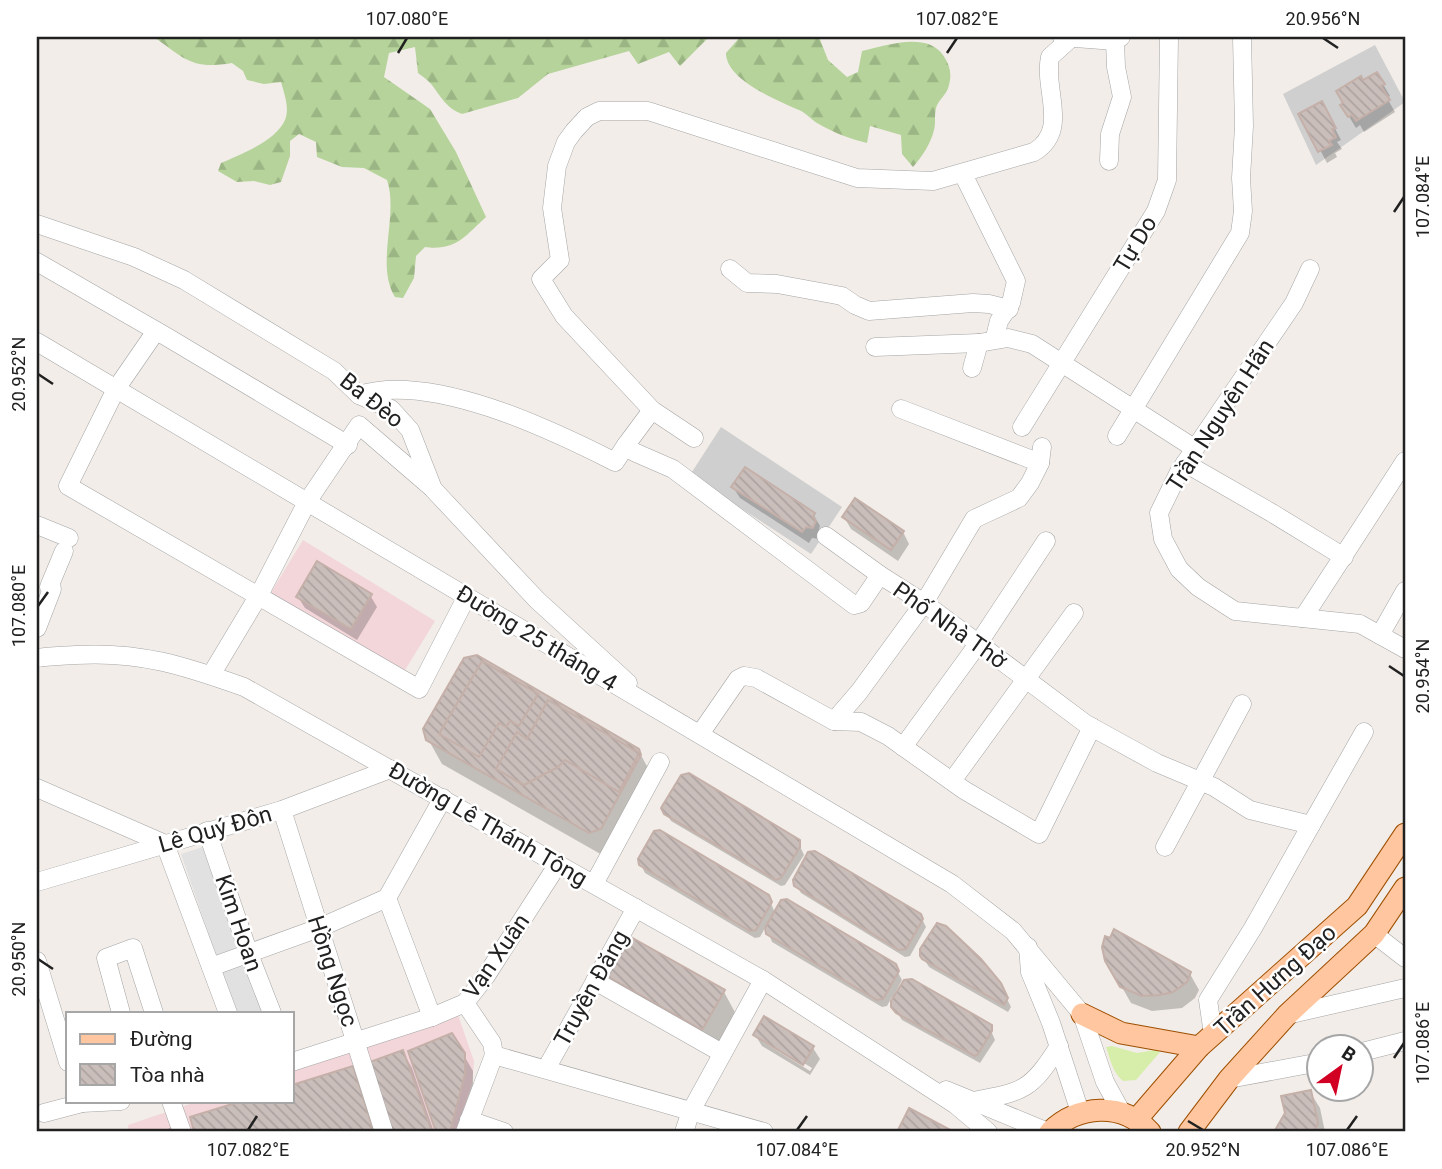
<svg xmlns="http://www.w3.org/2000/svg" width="1442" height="1169" font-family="Roboto,sans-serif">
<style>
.commercial{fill:#f3d6da}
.religious{fill:#cfcfcf}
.grass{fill:#d7eeab}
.forest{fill:url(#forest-firs)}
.parking{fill:#e1e1e1}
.shadow{fill:#0003;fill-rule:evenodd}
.building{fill:url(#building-back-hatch);stroke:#c5b0a9;stroke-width:2}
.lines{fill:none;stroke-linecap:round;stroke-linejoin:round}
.minor-casing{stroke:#a5a5a5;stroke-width:19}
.major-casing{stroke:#9e4f00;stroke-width:23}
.minor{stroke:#fff;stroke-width:18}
.major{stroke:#ffc69f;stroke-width:21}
.ticks{fill:none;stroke:#212121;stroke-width:2.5}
.labels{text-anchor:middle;stroke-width:5;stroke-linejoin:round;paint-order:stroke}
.street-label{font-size:23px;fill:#212121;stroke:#fff}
.neatline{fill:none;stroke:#212121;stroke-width:2.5}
.ticks-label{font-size:18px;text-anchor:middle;fill:#212121}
</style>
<defs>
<pattern id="forest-firs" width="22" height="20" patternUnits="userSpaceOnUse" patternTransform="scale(1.75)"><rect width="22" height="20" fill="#b5d39a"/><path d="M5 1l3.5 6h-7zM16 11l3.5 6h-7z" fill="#9bb584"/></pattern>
<pattern id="building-back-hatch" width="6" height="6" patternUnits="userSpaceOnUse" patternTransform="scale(1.75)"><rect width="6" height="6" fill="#cabeba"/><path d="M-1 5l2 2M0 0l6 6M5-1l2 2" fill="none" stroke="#ada3a0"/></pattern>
</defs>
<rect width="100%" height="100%" fill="#f2ede8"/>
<g class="commercial">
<path d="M303 540 435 621 402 675 270 594Z"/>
<path d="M458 1015 474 1061 472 1084 455 1132H129L128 1125 199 1101H292V1070Z"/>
</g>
<g class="religious">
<path d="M1375 45 1405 102 1316 165 1283 94Z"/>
<path d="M721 427 842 507 811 554 690 475Z"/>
</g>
<path class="grass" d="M1112 1046 1137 1053 1155 1050 1160 1052 1136 1080 1123 1081C1113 1073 1110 1059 1106 1047Z"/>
<g class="forest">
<path d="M154 37H709L680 66 669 52 638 64 629 51 548 74 518 98 462 114C446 108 441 97 432 85 428 80 422 76 418 73L415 47 389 53 384 77 430 109 456 152 486 217C465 236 456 251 425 247L416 256 414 278 403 298 395 297C375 265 399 215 387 180L364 168 342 167 317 157 316 142 299 134 290 141V156L281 182 270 185 254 181 237 182 218 171 221 163C241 154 276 141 285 120 290 108 284 93 281 82L264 84 247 80 243 71 232 63C192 70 185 59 154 37Z"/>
<path d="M740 37H819L828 60 847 77 858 72 862 51C885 46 926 31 943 55 950 65 952 74 949 85 947 95 938 100 936 108 934 115 936 123 934 130 931 143 922 157 913 167L902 154 901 135 870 126 867 143C850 139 832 132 817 123 811 119 806 113 799 110 777 100 726 80 726 53Z"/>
</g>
<path class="parking" d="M206 846 264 1013H236L181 854Z"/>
<g class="shadow">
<path d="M1377 74 1390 96 1387 98 1395 112 1364 132 1360 125 1356 128 1342 105Z"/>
<path d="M1301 114 1328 115 1341 140 1337 142 1342 149 1335 153 1337 157 1327 163Z"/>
<path d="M733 487 813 514 820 526 819 529 821 535 819 539 812 538 809 543 740 498Z"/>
<path d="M844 517 903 532 909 544 898 561 851 529Z"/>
<path d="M370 595 377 607 357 640 305 608 298 597Z"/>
<path d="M428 739 638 750 652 775 604 856 442 764Z"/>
<path d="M663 808 798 842 804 855 785 885 781 886 671 821Z"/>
<path d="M641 865 768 896 775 913 894 965 902 980 895 993 988 1024 995 1040 980 1063 902 1020 893 1007 892 997 887 1006 882 1007 772 942 766 926 760 937 755 938 645 873Z"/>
<path d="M796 885 920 915 926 927 910 956 905 957 801 893Z"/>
<path d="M922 956 1004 993 1011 1007 1008 1012 929 967Z"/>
<path d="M1107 961 1190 974 1199 990 1195 998 1182 1008 1152 1011 1131 1003Z"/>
<path d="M607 975 724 992 737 1016 716 1053 620 999Z"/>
<path d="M452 1035 473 1071V1091L463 1132H438L410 1052Z"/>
<path d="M755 1035 813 1048 820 1059 810 1075 762 1046ZM763 1038 812 1068 810 1071 763 1042Z"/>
<path d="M403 1052 412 1068 434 1132H388Z"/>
<path d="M352 1068 361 1084 376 1132H196L192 1118 248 1101H292Z"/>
<path d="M1310 1092 1320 1108 1325 1132H1276L1287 1113Z"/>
<path d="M171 1128 174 1132H156Z"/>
</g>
<g class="building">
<path d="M1377 72 1385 84 1381 86 1390 100 1356 121 1352 115 1348 117 1340 105 1343 103 1336 91 1361 76 1363 80Z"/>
<path d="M1322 101 1336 128 1332 129 1336 137 1329 141 1332 145 1318 152 1298 114Z"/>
<path d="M745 467 815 513 813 517 816 521 813 528 806 527 802 532 731 487Z"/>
<path d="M855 498 904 531 891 550 842 517Z"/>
<path d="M317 561 372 594 351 629 296 597Z"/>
<path d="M477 655 639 749 641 755 601 829 589 833 426 740 423 729 464 658Z"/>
<path d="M482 661 538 694 519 726 510 721 506 727 499 723 479 757 439 734Z"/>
<path d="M548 700 639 753 619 792 565 760 558 767 524 785 496 769 517 732 527 739Z"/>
<path d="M689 773 800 840V847L781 878 776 880 664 814 661 808 681 775Z"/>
<path d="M660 830 769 895 772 902 756 930 750 931 639 865 638 859 654 831Z"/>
<path d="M815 851 921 914 923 919 906 949 899 950 794 886 793 880 808 852Z"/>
<path d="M787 899 896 964 899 971 883 999 877 1000 766 934 765 928 781 900Z"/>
<path d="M937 923 946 926 981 959 1001 983 1008 998 1004 1005 922 959 920 956V949Z"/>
<path d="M1114 929 1191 972 1187 982 1173 992 1160 995 1142 996 1120 987 1105 961 1102 947 1105 936 1110 938Z"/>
<path d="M629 936 725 990 702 1030 605 975Z"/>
<path d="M912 979 992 1025V1031L978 1054 975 1056 896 1013 891 1007V1001L904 980Z"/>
<path d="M764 1016 814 1046 803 1065 753 1035Z"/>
<path d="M452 1033 465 1053V1074L450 1132H436L408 1051Z"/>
<path d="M403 1050 432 1132H386L364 1064Z"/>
<path d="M353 1066 374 1132H194L190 1117 242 1101H292V1085Z"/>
<path d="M1311 1090 1318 1123 1315 1129 1320 1132H1274L1285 1113 1281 1096Z"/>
<path d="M909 1108 954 1132H897Z"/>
</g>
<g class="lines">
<defs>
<g id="minor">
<path d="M1062 37 1115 41 1121 37"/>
<path d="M1109 161 1110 134 1122 97 1116 67 1115 41"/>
<path d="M963 174 1016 281 1011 303 999 321 996 333 997 339"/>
<path d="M37 224 134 257 184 280 334 371 359 395 391 409 410 430 433 489 537 600 628 683"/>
<path d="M37 262 167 337 348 445"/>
<path d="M730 269 747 283 777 284 842 296 855 305 869 311 973 303 989 304 1009 309"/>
<path d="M1310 269 1294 303 1179 472 1159 513 1163 539 1179 569 1198 587 1235 611 1360 624 1405 649"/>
<path d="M156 331 116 389 68 486 419 689 467 596"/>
<path d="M37 342 952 884 1013 931 1082 1014 1105 1082 1122 1113"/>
<path d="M875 347 979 343 1008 338 1032 344 1194 448"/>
<path d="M972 368 979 343"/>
<path d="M359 395C431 372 550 429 615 462L626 445 634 452 673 469 854 605 861 603 880 575 924 603 1086 724 1157 763 1214 787 1250 810 1311 825 1253 928 1208 1000 1213 1034"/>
<path d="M901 409 1040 463"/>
<path d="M1022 427 1156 211 1167 180 1169 37"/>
<path d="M1117 436 1240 233 1243 211 1241 178 1244 126 1242 37"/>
<path d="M694 438 652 410 564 316 541 279 560 260 552 208 557 166 566 142 574 131 587 117 599 111H648L857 178 933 181 1034 152C1070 130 1043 90 1050 57L1070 39"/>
<path d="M626 445 652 410"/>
<path d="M1185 463 1272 513 1344 557"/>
<path d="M37 525 69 538"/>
<path d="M826 536 880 575"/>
<path d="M1303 618 1405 461"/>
<path d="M37 628 52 589 49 587 64 551"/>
<path d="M1380 635 1405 591"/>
<path d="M37 658C49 656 62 656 75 655 140 651 185 666 244 687L763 980 956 1105 988 1132"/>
<path d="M211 675 259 595 307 502 359 425 431 487"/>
<path d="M834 721 859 692 924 603 974 519 1019 498 1030 483 1040 463 1042 447"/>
<path d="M700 734 738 679 744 676 756 678 834 721 861 722 888 736 964 790 1039 834 1092 727"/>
<path d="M903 747 978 644 1046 541"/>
<path d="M952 781 1074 613"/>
<path d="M37 788 165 844 228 1013"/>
<path d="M282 810 384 1132"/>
<path d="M1311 825 1364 732"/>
<path d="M207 831 249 954 272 1013"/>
<path d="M1165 847 1242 704"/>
<path d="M37 882 282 810 390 769"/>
<path d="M594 884 660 762"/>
<path d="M387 898 432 1017"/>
<path d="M387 898 443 798"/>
<path d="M1374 934 1405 958"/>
<path d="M1028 947 1030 972 1051 1023 1080 1112"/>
<path d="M37 961 68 1062"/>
<path d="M211 967 319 928 387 898"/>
<path d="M595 981 722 1053"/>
<path d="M465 1003 492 1043 494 1055 764 1132"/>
<path d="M121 1013 106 958 133 948 154 1013"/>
<path d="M1287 1015 1405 988"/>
<path d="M1362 1052 1405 1041"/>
<path d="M292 1062 432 1017 465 1003 486 976 558 864"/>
<path d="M546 1069 636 908"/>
<path d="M1229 1079 1320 1062"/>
<path d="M946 1090 1048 1132"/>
<path d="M81 1101 82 1103 121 1101"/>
<path d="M171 1101 182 1132"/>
<path d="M973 1101C1024 1092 1031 1090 1059 1046"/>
<path d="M44 1113 82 1103"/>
<path d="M469 1120 504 1132"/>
<path d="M465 1132 494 1055"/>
<path d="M684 1132 691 1111 763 980"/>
</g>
<g id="major">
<path d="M1082 1014 1121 1033 1199 1047"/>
<path d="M1136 1120 1199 1047 1357 906 1405 834"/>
<path d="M1050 1132C1078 1105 1122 1101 1150 1132"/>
<path d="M1189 1132 1229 1079 1287 1015 1374 934 1405 888"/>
</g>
</defs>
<use href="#minor" class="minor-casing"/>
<use href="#major" class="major-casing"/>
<use href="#minor" class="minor"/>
<use href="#major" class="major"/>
</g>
<path class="ticks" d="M1323 38 1338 48M398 53 407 38M947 53 957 38M1394 212 1404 197M38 374 53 384M38 606 48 592M1389 666 1404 676M38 959 53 969M1394 1058 1404 1043M1188 1121 1203 1130M248 1130 257 1116M797 1130 807 1116M1347 1130 1357 1116"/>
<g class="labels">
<g class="street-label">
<text transform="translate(1135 244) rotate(-59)" y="8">Tự Do</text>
<text transform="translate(372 400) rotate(38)" y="8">Ba Đèo</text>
<text transform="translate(1220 415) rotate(-57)" y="8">Trần Nguyên Hãn</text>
<text transform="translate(950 625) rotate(35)" y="8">Phố Nhà Thờ</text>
<text transform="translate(537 638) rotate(31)" y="8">Đường 25 tháng 4</text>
<text transform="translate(488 824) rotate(30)" y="8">Đường Lê Thánh Tông</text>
<text transform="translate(215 829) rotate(-16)" y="8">Lê Quý Đôn</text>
<text transform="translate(239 923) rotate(71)" y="8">Kim Hoan</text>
<text transform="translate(496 956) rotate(-55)" y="8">Vạn Xuân</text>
<text transform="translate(333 971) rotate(72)" y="8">Hồng Ngọc</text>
<text transform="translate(1275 980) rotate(-42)" y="8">Trần Hưng Đạo</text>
<text transform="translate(591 988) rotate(-61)" y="8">Truyền Đăng</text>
</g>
</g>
<rect width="1442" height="1169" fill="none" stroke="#ffffff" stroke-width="77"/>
<rect x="66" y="1012" width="228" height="91" fill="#ffffff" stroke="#a6a6a6" stroke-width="2"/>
<rect x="80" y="1034" width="35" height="10" fill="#ffc69f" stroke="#a6a6a6" stroke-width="2"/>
<text x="130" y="1046" font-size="21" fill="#212121">Đường</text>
<rect x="80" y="1064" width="35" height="21" fill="url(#building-back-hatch)" stroke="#a6a6a6" stroke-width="2"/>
<text x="130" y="1082" font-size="21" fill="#212121">Tòa nhà</text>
<g transform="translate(1340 1068) rotate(33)"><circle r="33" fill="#ffffff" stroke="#a6a6a6" stroke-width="2"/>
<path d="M0-5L12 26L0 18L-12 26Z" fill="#d20023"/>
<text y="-10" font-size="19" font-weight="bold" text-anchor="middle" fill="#212121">B</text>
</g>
<rect x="38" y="38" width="1366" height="1092" class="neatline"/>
<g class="ticks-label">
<text x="407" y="25">107.080°E</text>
<text x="957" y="25">107.082°E</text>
<text x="1323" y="25">20.956°N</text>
<text transform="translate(1423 197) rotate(-90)" y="6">107.084°E</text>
<text transform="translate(19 374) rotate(-90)" y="6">20.952°N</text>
<text transform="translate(19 606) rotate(-90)" y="6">107.080°E</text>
<text transform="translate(1423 676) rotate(-90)" y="6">20.954°N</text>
<text transform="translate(19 959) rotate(-90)" y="6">20.950°N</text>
<text transform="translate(1423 1043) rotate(-90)" y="6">107.086°E</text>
<text x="248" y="1156">107.082°E</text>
<text x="797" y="1156">107.084°E</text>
<text x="1203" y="1156">20.952°N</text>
<text x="1347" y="1156">107.086°E</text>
</g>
</svg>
